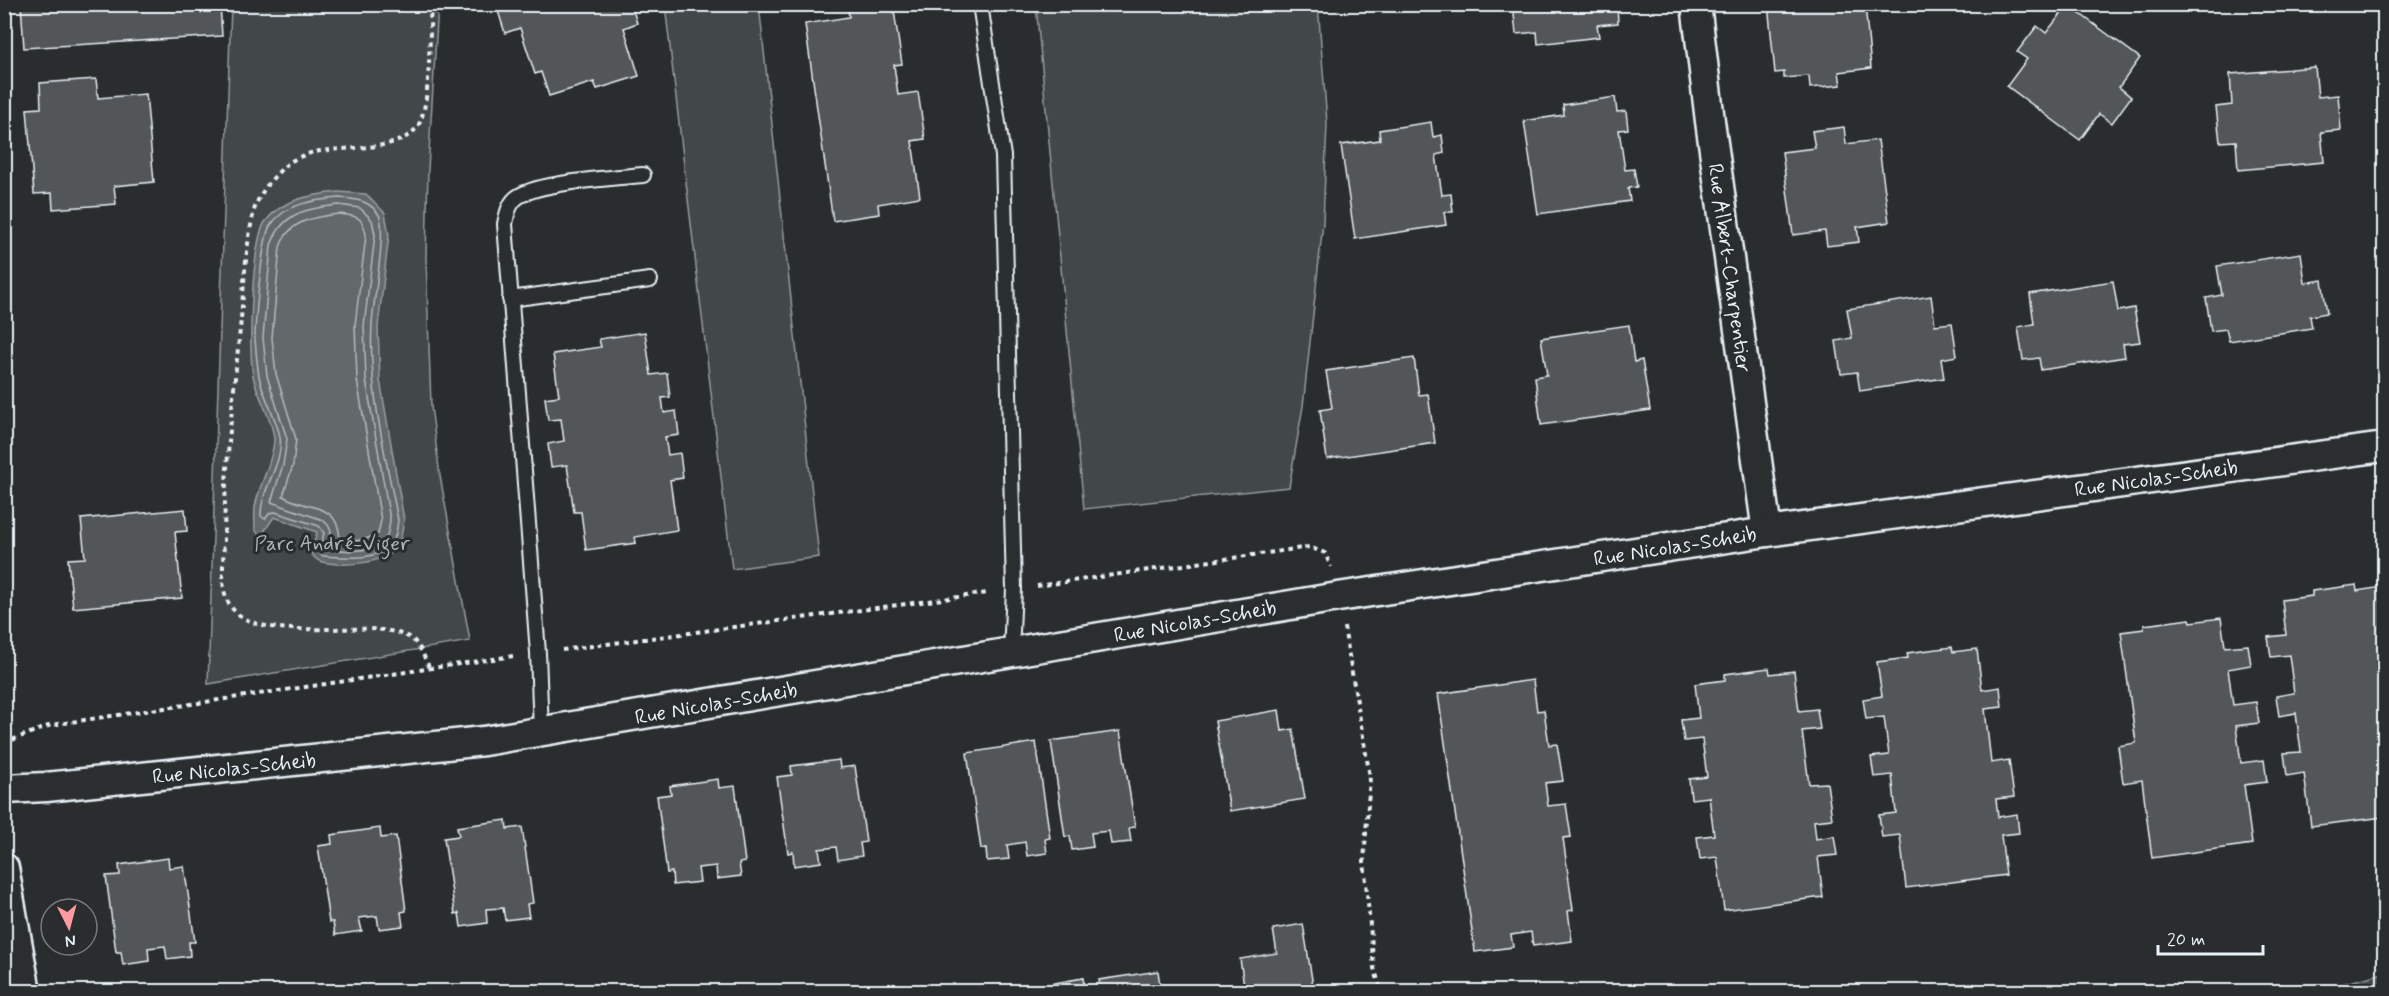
<svg xmlns="http://www.w3.org/2000/svg" width="2389" height="996" font-family="Mynerve,sans-serif">
<style>
.green{fill:#424648;stroke:#959ca0;stroke-width:1.5}
.water{fill:#63686b;stroke:#989fa3;stroke-width:1.5}
.lines{fill:none;stroke-linecap:round;stroke-linejoin:round}
.shore{stroke:#b3bac0;stroke-width:1.5}
.building{fill:#535759;stroke:#e8f1f8;stroke-width:1.5}
.service-casing{stroke:#e8f1f8;stroke-width:18}
.minor-casing{stroke:#e8f1f8;stroke-width:33}
.path{stroke:#e8f1f8;stroke-width:4;stroke-dasharray:4.5 4.5;stroke-linecap:butt}
.service{stroke:#2a2d2e;stroke-width:14}
.minor{stroke:#2a2d2e;stroke-width:28}
.labels{text-anchor:middle;stroke-width:6;stroke-linejoin:round;paint-order:stroke}
.street-label{font-size:21px;fill:#e8f1f8;stroke:#2a2d2e}
.park-label{font-size:21px;fill:#aeb5ba;stroke:#2a2d2e}
</style>
<rect width="100%" height="100%" fill="#2a2d2e"/>
<filter id="ink" filterUnits="userSpaceOnUse"><feTurbulence type="fractalNoise" baseFrequency=".0167" numOctaves="2"/><feDisplacementMap in="SourceGraphic" scale="12" xChannelSelector="R" yChannelSelector="G"/><feConvolveMatrix kernelMatrix="1 2 1 2 8 2 1 2 1" color-interpolation-filters="sRGB"/></filter>
<g filter="url(#ink)">
<g class="green">
<path d="M231 5H438L428 169 426 257 431 406 440 476 470 641 208 684Z"/>
<path d="M665 5H759L819 557 732 569Z"/>
<path d="M1036 5H1318L1327 123 1323 223 1303 406 1289 487 1084 509Z"/>
<path d="M2384 973V991H2315Z"/>
</g>
<path class="water" d="M339 192 366 194 385 213 389 235 378 327 380 380 404 520C402 530 402 542 394 550 380 565 340 566 322 562 317 561 314 557 311 554L317 532 274 517 261 536 255 530C255 523 254 514 255 507 259 484 272 465 274 441 274 424 259 398 254 380 247 356 252 242 265 222 283 198 312 195 339 192Z"/>
<g class="lines">
<g class="shore">
<path d="M339 198C355 199 370 200 379 215 387 229 373 303 372 324 368 389 386 457 398 520 397 526 397 533 394 539 384 563 343 557 323 556L319 553 324 533 319 526 275 512 270 513 265 519 261 516C260 489 284 464 280 437 276 416 263 397 259 376 257 364 256 351 255 339 255 322 262 239 270 226 285 203 315 200 339 198Z"/>
<path d="M339 205 360 208 372 220 375 235 364 326 366 380 390 520C389 526 389 534 385 539 374 553 344 552 328 548L331 531 328 525 323 520 271 502 283 465 287 439 267 376 263 338 271 245C283 211 307 209 339 205Z"/>
<path d="M339 214C357 216 363 216 366 235L355 325 357 380 381 520 378 534C366 540 353 543 340 539 338 501 308 511 283 496L293 465 296 439 276 374 272 338 280 247C289 220 314 217 339 214Z"/>
</g>
</g>
<g class="building">
<path d="M21 4H220L222 36 24 48Z"/>
<path d="M513 4H631L637 23 624 28 639 76 597 89 594 82 549 96 541 72 535 74 520 28 505 33 498 11Z"/>
<path d="M893 4 902 64 894 65 898 95 918 92 925 139 912 141 920 197 878 204 879 214 833 221 805 24 849 17 848 10Z"/>
<path d="M1513 4H1617L1618 23 1597 25 1599 37 1538 44 1537 32 1516 34Z"/>
<path d="M1768 4H1865L1871 68 1839 72 1841 85 1810 88 1809 76 1784 78V72L1775 73Z"/>
<path d="M2068 5 2140 58 2119 87 2131 97 2112 123 2099 114 2080 140 2007 86 2027 59 2017 52 2037 26 2046 33Z"/>
<path d="M2315 67 2318 97 2338 95 2341 130 2321 132 2324 162 2238 170 2236 141 2220 142 2216 107 2232 105 2230 74Z"/>
<path d="M96 79 98 98 146 94 154 182 114 186 116 204 53 209 52 193 34 194 27 109 41 108 40 83Z"/>
<path d="M1615 97 1617 112 1626 111 1628 129 1619 130 1625 170 1634 169 1637 187 1628 188 1630 201 1538 214 1524 121 1564 115 1563 105Z"/>
<path d="M1431 122 1433 137 1442 135 1444 153 1436 155 1442 195 1451 194 1453 212H1444L1446 225 1355 239 1341 145 1380 140 1379 130Z"/>
<path d="M1844 127 1846 144 1878 140 1889 222 1857 227 1859 242 1827 246 1825 231 1793 235 1782 152 1815 148 1812 131Z"/>
<path d="M2301 253 2305 283 2322 280 2327 313 2310 316 2312 328 2229 341 2226 329 2211 331 2206 298 2222 295 2217 266Z"/>
<path d="M2113 281 2118 311 2134 308 2140 342 2123 344 2125 357 2041 370 2039 358 2023 360 2018 327 2034 324 2030 294Z"/>
<path d="M1931 296 1935 325 1952 323 1957 356 1941 359 1944 378 1860 391 1857 372 1841 374 1836 341 1852 338 1847 309Z"/>
<path d="M1629 325 1634 362 1642 360 1650 410 1541 425 1535 377 1547 375 1541 338Z"/>
<path d="M645 332 651 375 667 373 670 397 662 398 664 413 676 411 679 435 665 437 668 455 680 453 683 478 670 480 677 530 635 537 636 543 586 550 581 512H574L567 465 551 467 548 444 564 441 561 419 548 420 545 398 559 396 553 354 601 347 599 339Z"/>
<path d="M1414 358 1419 395 1428 394 1435 443 1327 459 1320 410 1332 408 1326 371Z"/>
<path d="M185 509 187 531 175 532 182 598 73 608 68 559 85 558 81 519Z"/>
<path d="M2356 585 2357 591 2382 587 2384 610V817L2311 826 2304 773 2287 776 2284 753 2301 752 2296 713 2279 716 2276 696 2294 693 2289 655 2271 657 2268 637 2286 635 2282 600 2312 596V591Z"/>
<path d="M2221 618 2225 647 2248 645 2251 665 2228 669 2233 705 2256 702 2259 723 2236 726 2241 763 2264 760 2267 782 2244 785 2252 844 2152 858 2142 780 2123 783 2118 746 2136 743 2121 632 2144 629V625L2190 619 2191 622Z"/>
<path d="M1952 647 1953 652 1977 649 1982 690 2000 687 2002 707 1985 709 1991 763 2009 760 2014 797 1996 799 1998 817 2017 814 2019 833 2001 835 2006 875 1906 888 1900 835 1882 837 1879 815 1896 813 1892 775 1874 777 1871 757 1889 755 1884 717 1866 719 1863 699 1882 696 1877 662 1908 658 1907 653Z"/>
<path d="M1769 668 1770 674 1794 671 1799 711 1817 709 1820 729 1802 731 1809 784 1827 783 1832 819 1814 821 1816 839 1834 836 1837 855 1818 857 1823 897 1724 910 1717 857 1700 859 1697 837 1714 835 1709 797 1691 799 1689 779 1707 777 1702 739 1684 741 1681 720 1699 718 1695 684 1725 680V674Z"/>
<path d="M1533 680 1537 711 1544 710 1549 745 1557 744 1563 781 1545 783 1548 806 1566 804 1571 837 1563 838 1573 910 1568 911 1572 941 1533 946 1531 932 1511 935 1513 947 1475 952 1438 694Z"/>
<path d="M1279 710 1282 731 1293 729 1305 799 1230 811 1215 721Z"/>
<path d="M1120 731 1135 827 1129 828 1131 842 1111 844 1109 831 1091 833 1093 847 1072 850 1070 836 1065 837 1051 741Z"/>
<path d="M1036 742 1050 838 1045 839 1047 853 1027 856 1025 842 1007 845 1009 859 987 861 986 848 981 849 967 753Z"/>
<path d="M839 760 840 768 855 766 866 842 860 843 862 856 838 860 836 847 819 849 821 862 794 866 793 852 788 853 777 777 792 775 791 766Z"/>
<path d="M718 779 719 788 735 786 745 862 739 863 741 876 717 879 716 866 698 868 700 882 673 885 672 872 667 873 657 796 671 794 670 786Z"/>
<path d="M506 820 507 829 522 827 533 903 527 904 529 917 505 920 503 908 486 909 487 923 461 927 459 913 455 914 444 838 459 836 457 827Z"/>
<path d="M380 828 381 838 396 836 406 911 401 912 403 926 379 929 377 916 359 918 362 931 335 935 333 922H329L318 846 332 844 331 835Z"/>
<path d="M168 858 169 868 184 866 195 942H189L190 956 167 959 165 946 148 948 149 961 123 965 121 952H116L106 876 120 875 119 865Z"/>
<path d="M1303 924 1314 992H1245L1240 959 1277 953 1273 929Z"/>
<path d="M1158 971 1161 992H1101L1099 980Z"/>
<path d="M1083 978 1085 992H1005Z"/>
<path d="M961 988 962 992H938Z"/>
</g>
<g class="lines">
<defs>
<g id="service">
<path d="M980 4 1003 156 1014 589 1011 653"/>
<path d="M510 299 650 280"/>
<path d="M541 732 538 653 505 224C507 214 509 202 519 196 542 182 613 178 643 175"/>
</g>
<g id="minor">
<path d="M1696 4 1710 121 1767 532"/>
<path d="M5 789 46 787 484 741 1338 597 1767 532 2384 447"/>
<path d="M4 868 26 992"/>
</g>
</defs>
<use href="#service" class="service-casing"/>
<use href="#minor" class="minor-casing"/>
<g class="path">
<path d="M1037 586 1309 547 1325 553 1331 567"/>
<path d="M1344 627 1370 777 1364 861 1374 968 1382 992"/>
<path d="M562 650 988 593"/>
<path d="M429 667C425 659 420 645 412 639 370 611 242 656 225 594 221 579 224 553 224 537 225 467 233 399 240 329 244 289 245 246 255 207 258 199 264 189 269 183 279 171 288 161 302 156 333 142 403 158 420 122 431 97 429 34 431 4"/>
<path d="M4 743 51 725 513 656"/>
</g>
<use href="#service" class="service"/>
<use href="#minor" class="minor"/>
</g>
</g>
<g class="labels">
<g class="street-label">
<text transform="translate(1730 268) rotate(82)" y="7">Rue Albert-Charpentier</text>
<text transform="translate(2156 478) rotate(-8)" y="7">Rue Nicolas-Scheib</text>
<text transform="translate(1675 546) rotate(-9)" y="7">Rue Nicolas-Scheib</text>
<text transform="translate(1195 621) rotate(-10)" y="7">Rue Nicolas-Scheib</text>
<text transform="translate(716 703) rotate(-10)" y="7">Rue Nicolas-Scheib</text>
<text transform="translate(234 768) rotate(-6)" y="7">Rue Nicolas-Scheib</text>
</g>
<g class="park-label">
<text x="332" y="550">Parc André-Viger</text>
</g>
</g>
<rect width="2389" height="996" fill="none" stroke="#2a2d2e" stroke-width="24"/>
<rect x="12" y="12" width="2365" height="972" fill="none" stroke="#e8f1f8" stroke-width="2" filter="url(#ink)"/>
<g transform="translate(69 927) rotate(174)"><circle r="28" fill="#2a2d2e" stroke="#767b7f" stroke-width="1.5"/>
<path d="M0-4.5L10 22L0 15L-10 22Z" fill="#ff9aa2"/>
<text y="-9" font-size="16" font-weight="bold" text-anchor="middle" fill="#e8f1f8">N</text>
</g>
<path d="M2158 945v9h105v-9" fill="none" stroke="#e8f1f8" stroke-width="3"/>
<text x="2167" y="945" font-size="18" fill="#e8f1f8" stroke="#2a2d2e" stroke-width="4.5" paint-order="stroke">20 m</text>
</svg>
